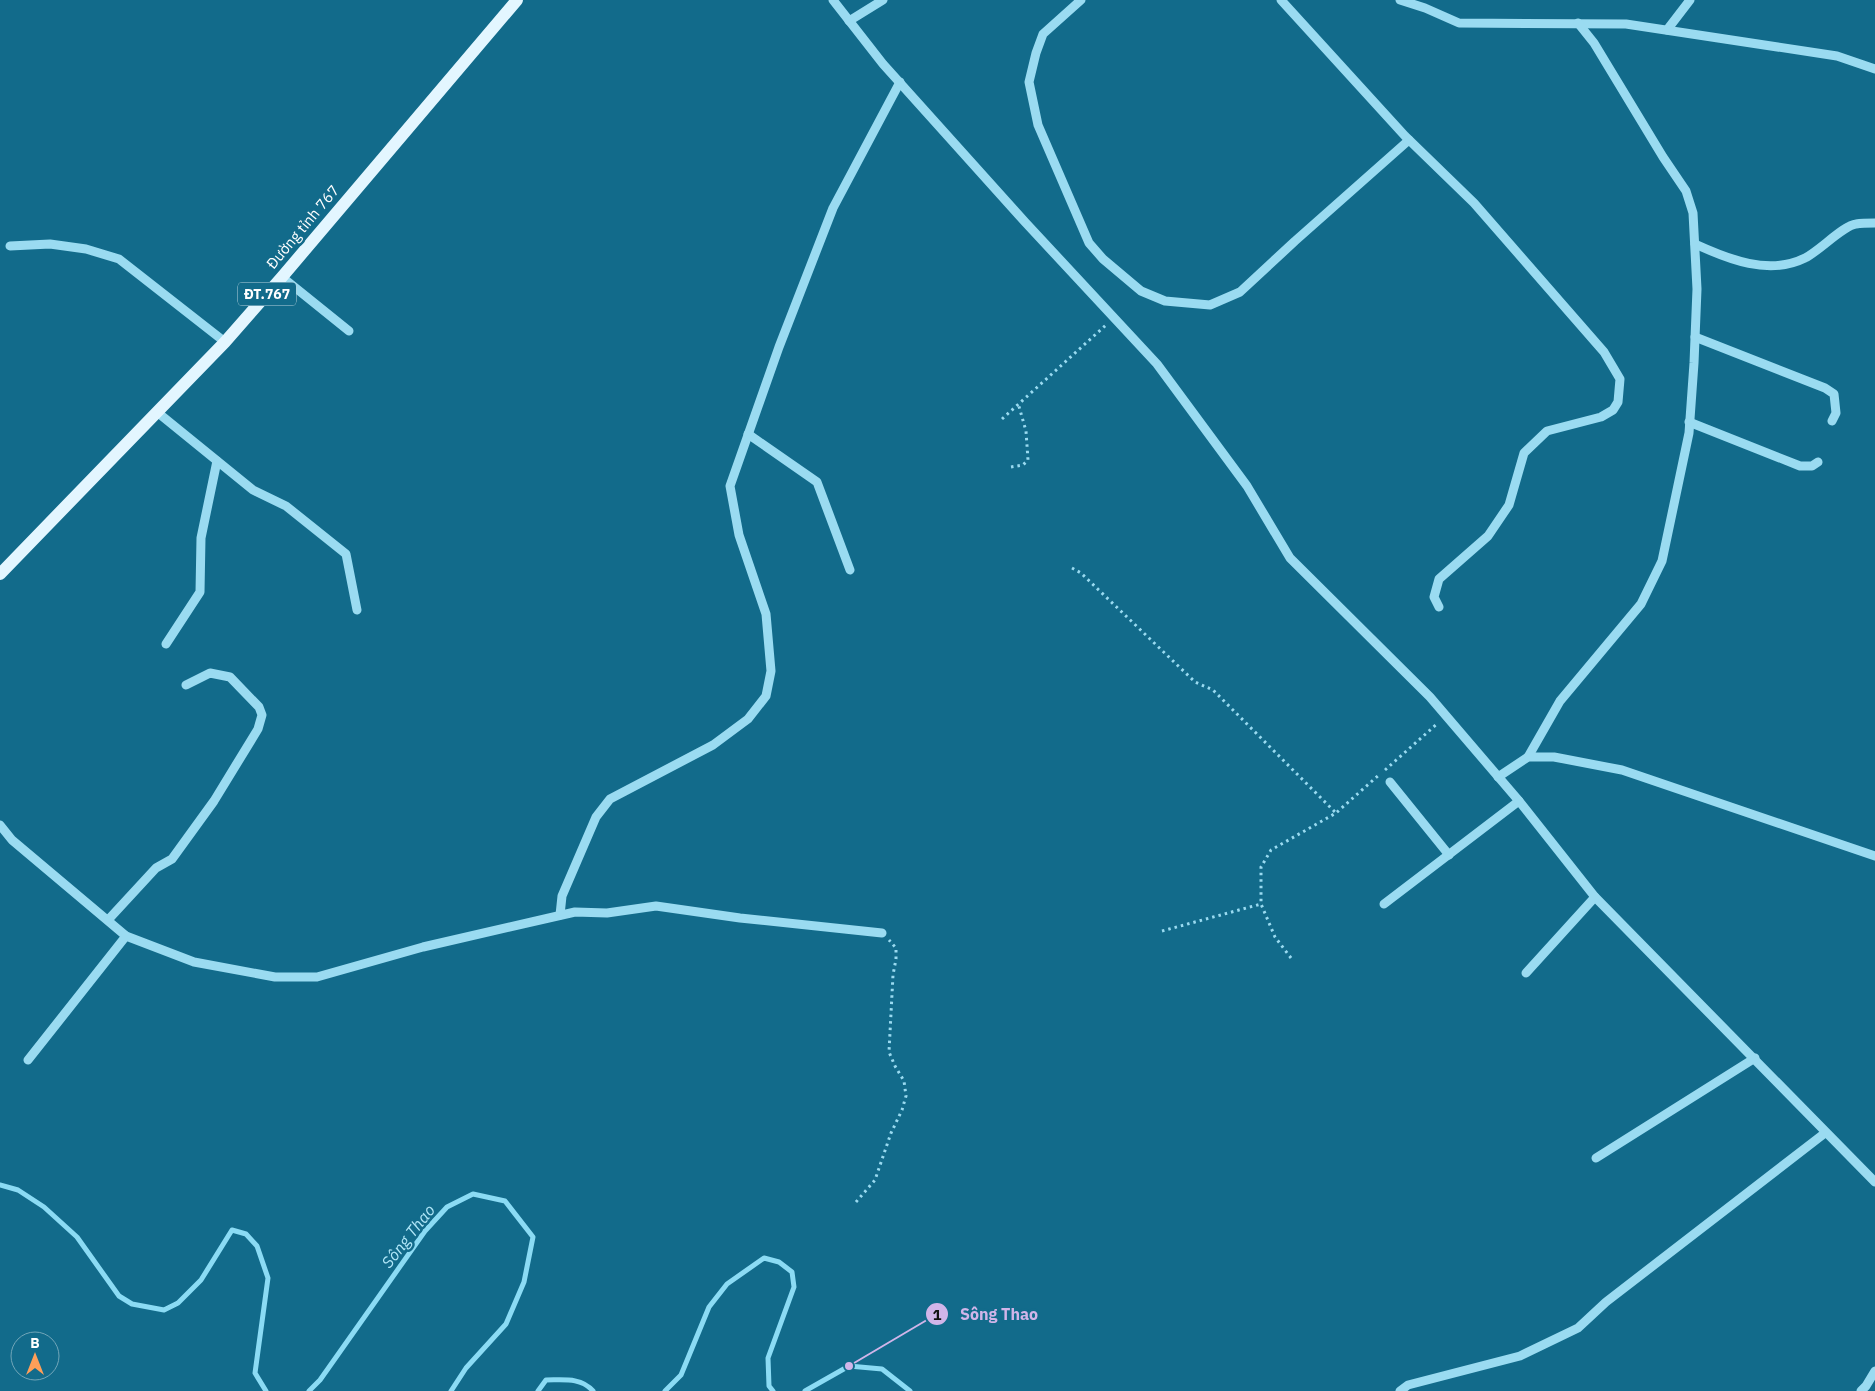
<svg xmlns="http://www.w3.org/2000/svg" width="1875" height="1391" font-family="'IBM Plex Sans',sans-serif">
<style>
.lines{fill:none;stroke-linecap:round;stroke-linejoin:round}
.stream{stroke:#8bdbf4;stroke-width:5}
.path{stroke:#9adbf1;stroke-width:3;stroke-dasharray:2.5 4;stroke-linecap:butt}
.minor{stroke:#9adbf1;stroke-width:9}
.major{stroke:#e3f6ff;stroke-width:12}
.labels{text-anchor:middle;stroke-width:5;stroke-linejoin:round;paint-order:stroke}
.shield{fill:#126b8b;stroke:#b8d3dc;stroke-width:1}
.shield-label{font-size:14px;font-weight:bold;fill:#fff}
.street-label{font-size:15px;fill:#fff;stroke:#126b8b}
.water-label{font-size:16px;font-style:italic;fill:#b2e8f9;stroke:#126b8b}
.leader{fill:none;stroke:#d1b5e9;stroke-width:2}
.callout-dot{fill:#d1b5e9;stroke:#126b8b;stroke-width:2}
.mark-label{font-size:15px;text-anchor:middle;font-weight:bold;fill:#111}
.callout-label{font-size:16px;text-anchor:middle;font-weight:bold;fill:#d1b5e9;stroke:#126b8b;stroke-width:5;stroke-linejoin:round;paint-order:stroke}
</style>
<rect width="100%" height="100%" fill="#126b8b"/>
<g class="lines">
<g class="stream">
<path d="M0 1185 18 1190 44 1207 77 1237 119 1296 132 1304 164 1310 178 1303 201 1280 232 1230 246 1234 257 1246 268 1278 255 1373 266 1391"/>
<path d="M309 1391 320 1380 425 1231 447 1207 473 1194 505 1201 533 1237 524 1282 506 1324 466 1368 451 1391"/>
<path d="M538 1391 546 1380C563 1380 581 1377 593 1391"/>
<path d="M665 1391 681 1375 709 1307 727 1284 764 1258 779 1262 792 1272 794 1287 768 1358 769 1386 773 1391"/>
<path d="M805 1391 849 1366 882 1369 910 1391"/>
</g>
<g class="path">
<path d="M1002 419 1106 325"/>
<path d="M1011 467 1023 465 1028 460 1026 431 1018 403"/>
<path d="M1072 568 1081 573 1195 682 1213 690 1336 813"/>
<path d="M1385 770 1438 723"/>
<path d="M1162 931 1261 904"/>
<path d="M1291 958 1275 937 1261 904V867L1271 850 1336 813 1380 774"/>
<path d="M856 1202 875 1180 891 1133 902 1110 906 1096 904 1081 895 1066 889 1052 893 975 896 959V948L889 940"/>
</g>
<g class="minor">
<path d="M833 0 883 64 1025 222 1157 364 1247 486 1290 558 1430 697 1519 801 1595 897 1875 1182"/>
<path d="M1081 0 1043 34 1036 53 1029 82 1038 125 1089 243 1103 259 1141 291 1165 301 1210 305 1240 292 1295 241 1409 140"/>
<path d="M1281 0 1405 136 1474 203 1604 352 1620 379 1618 402 1613 410 1601 417 1547 431 1524 453 1509 505 1488 536 1439 579 1434 597 1439 607"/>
<path d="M1400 0 1425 8 1459 23 1626 24 1837 56 1875 69"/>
<path d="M849 21 883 0"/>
<path d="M1667 30 1690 0"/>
<path d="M1695 244C1728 259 1769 276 1805 258 1818 252 1844 225 1856 224 1862 223 1869 223 1875 223"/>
<path d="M10 246 50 244 86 249 119 259 225 342"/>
<path d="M282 277 349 331"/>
<path d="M1695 337 1825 388 1834 394 1836 413 1832 421"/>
<path d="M157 412 253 490 286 506 346 554 357 610"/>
<path d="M1689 422 1800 466H1812L1818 462"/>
<path d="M748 434 817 482 850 570"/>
<path d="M166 644 200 592 201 538 217 461"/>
<path d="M1528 757 1560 701 1641 604 1662 561 1689 433 1694 363 1697 289 1693 213 1686 191 1663 157 1594 43 1578 23"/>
<path d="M1498 777 1528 757H1554L1622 770 1875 856"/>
<path d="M1390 782 1449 855"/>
<path d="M0 825 12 840 126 936 194 962 275 977H317L423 947 575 912 607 913 656 906 740 918 882 933"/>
<path d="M1384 904 1519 801"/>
<path d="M560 915 562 896 596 817 610 799 713 745 748 719 766 696 771 671 766 614 739 535 730 486 779 347 833 208 900 82"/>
<path d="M108 920 156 868 172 859 214 801 258 729 262 715 259 707 230 677 210 673 186 685"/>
<path d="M1526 973 1595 897"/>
<path d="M28 1060 126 936"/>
<path d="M1596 1158 1755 1058"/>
<path d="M1400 1391 1408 1385 1520 1356 1578 1328 1606 1302 1825 1133"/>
<path d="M1861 1391 1866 1386 1875 1371"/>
</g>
<path class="major" d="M0 574 225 342 282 277 517 0"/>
</g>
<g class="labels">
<rect class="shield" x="238" y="282.5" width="58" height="23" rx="4"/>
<g class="shield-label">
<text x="267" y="299">ĐT.767</text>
</g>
<g class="street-label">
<text transform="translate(303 227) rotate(-50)" y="5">Đường tỉnh 767</text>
</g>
<g class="water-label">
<text transform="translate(408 1236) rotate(-52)" y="6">Sông Thao</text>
</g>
</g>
<path class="leader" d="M849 1366L937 1314"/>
<g class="callout-dot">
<circle cx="849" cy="1366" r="5"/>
<circle cx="937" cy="1314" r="12"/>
</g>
<g class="mark-label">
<text x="937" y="1320">1</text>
</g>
<g class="callout-label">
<text x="999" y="1320">Sông Thao</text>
</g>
<g transform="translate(35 1356)"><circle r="24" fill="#126b8b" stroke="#71a6b9"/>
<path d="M0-4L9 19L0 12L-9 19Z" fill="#ff9f59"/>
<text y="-8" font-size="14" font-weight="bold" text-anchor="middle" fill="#ffffff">B</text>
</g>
</svg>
